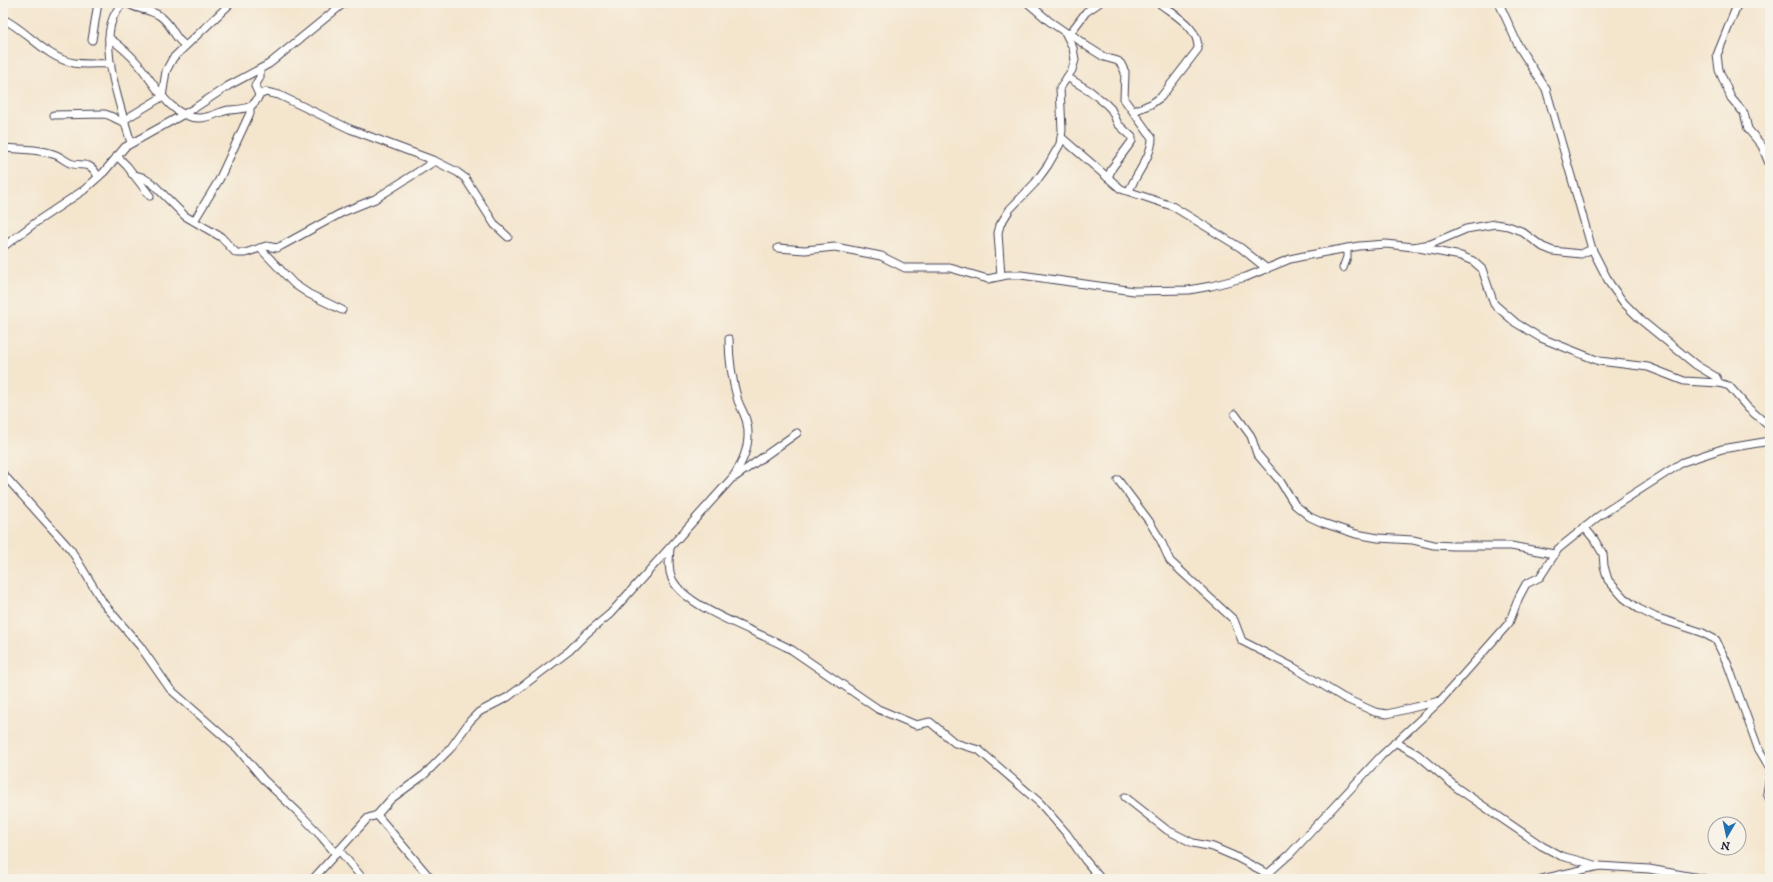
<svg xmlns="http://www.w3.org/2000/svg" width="1773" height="882" font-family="'IM FELL DW Pica',serif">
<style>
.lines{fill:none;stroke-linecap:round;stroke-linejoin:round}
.street-casing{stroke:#423f51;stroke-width:9}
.street{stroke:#fff;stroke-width:7}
</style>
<rect width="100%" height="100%" fill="#f7f3e8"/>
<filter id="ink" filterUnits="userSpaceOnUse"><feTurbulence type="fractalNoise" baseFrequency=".025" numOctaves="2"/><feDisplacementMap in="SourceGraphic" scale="8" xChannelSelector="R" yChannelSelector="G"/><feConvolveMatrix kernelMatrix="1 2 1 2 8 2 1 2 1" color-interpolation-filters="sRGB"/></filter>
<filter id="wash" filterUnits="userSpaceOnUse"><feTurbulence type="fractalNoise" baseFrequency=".012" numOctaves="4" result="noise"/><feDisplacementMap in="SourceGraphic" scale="16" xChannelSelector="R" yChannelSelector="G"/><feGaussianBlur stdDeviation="0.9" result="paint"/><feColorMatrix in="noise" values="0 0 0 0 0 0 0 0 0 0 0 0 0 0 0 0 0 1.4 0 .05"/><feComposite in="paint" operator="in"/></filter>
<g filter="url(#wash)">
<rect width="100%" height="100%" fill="#f4e5cd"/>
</g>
<g filter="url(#ink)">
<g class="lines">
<defs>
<g id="street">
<path d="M124 3C90 29 122 110 131 143"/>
<path d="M128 3C133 9 150 9 160 16 173 25 174 39 185 45"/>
<path d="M1499 3 1519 47 1546 89 1592 249 1610 284 1624 303 1642 321 1696 365 1716 377 1719 383 1729 386 1748 408 1770 427"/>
<path d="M1738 3 1717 55 1719 70 1731 98 1744 113 1748 129 1762 146 1770 166"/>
<path d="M3 19C28 31 46 58 74 63 86 65 99 63 111 64"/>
<path d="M1070 33 1085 45 1104 57 1118 61 1121 64 1125 72 1124 99 1152 138C1152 156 1136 174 1129 191"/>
<path d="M1068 36 1086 12 1099 3"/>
<path d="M109 38C121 46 130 54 139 65 154 83 171 118 199 118 210 118 218 112 229 110 241 109 254 110 259 95L255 86 260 77V70"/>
<path d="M92 40 98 3"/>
<path d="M1067 77 1090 91 1106 104 1111 109 1118 124 1132 137V141L1112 168 1108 178"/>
<path d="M259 95 266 92 279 95 350 129 435 161 457 172 465 178 495 225 508 237"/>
<path d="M1134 111 1151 104 1161 97 1198 49C1199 27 1174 15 1159 3"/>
<path d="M54 115 104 114C112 115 117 121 125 122"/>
<path d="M124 120 162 97 166 71 173 58 231 3"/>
<path d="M1062 138 1121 189 1172 206 1241 248 1267 269"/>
<path d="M3 148C20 149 40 149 56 155 61 157 65 161 70 163 81 168 90 159 98 177"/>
<path d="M117 156 127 166 150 196"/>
<path d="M132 174 142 177 153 184 185 216 221 237 236 253H245L266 246 277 248 281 246 343 212 375 199 435 161"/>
<path d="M194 221 219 180 250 113V107"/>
<path d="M3 247 39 220 84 190 104 172 125 147 193 109 228 86 269 64 344 3"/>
<path d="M260 248 294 284 309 294 342 310"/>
<path d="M778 248 805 250 835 247 881 256 905 268H950L988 279 1007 275H1021L1134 291 1189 290 1211 286 1246 277 1290 259 1304 256 1359 246 1386 244 1413 247 1431 244 1466 229 1495 224 1508 226 1521 231 1543 247 1553 251 1581 254 1592 249"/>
<path d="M1419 248 1461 256 1473 261 1482 269 1494 304 1516 323 1541 338 1599 361 1648 367 1684 381 1719 383"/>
<path d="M1343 268 1347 257V248"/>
<path d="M1001 276 998 233 1000 225 1010 209 1035 183 1048 165 1060 144 1062 130 1060 88 1072 70 1075 60 1073 48 1065 32 1049 21 1028 3"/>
<path d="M1235 414 1251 436 1257 454 1280 481 1295 505 1310 517 1323 523 1356 534 1378 538 1413 540 1434 545 1453 546H1511L1554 554"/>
<path d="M3 474 71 550 104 604 140 646 170 689 238 749 263 779 300 814 321 836 336 854"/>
<path d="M735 477 797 433"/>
<path d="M1118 480 1149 521 1161 541 1170 561 1234 620 1242 641 1293 667 1344 698 1375 712 1387 714 1440 701"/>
<path d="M1584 527 1594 539 1603 554 1604 566 1608 580 1624 598 1639 609 1655 617 1701 632 1716 640 1728 665 1758 748 1770 768"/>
<path d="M670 548C669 559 668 569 672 579 686 609 763 633 792 650L878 709 916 725 930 722 955 743 979 750 1040 803 1067 834 1085 860 1101 879"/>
<path d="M1395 742 1417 754 1457 788 1542 846 1561 856 1599 866"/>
<path d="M1770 776 1767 793 1770 800"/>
<path d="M1125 797 1167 830 1193 843 1213 847 1234 856 1268 874"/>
<path d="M377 815 431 879"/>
<path d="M339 850 363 879"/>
<path d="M313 879 368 818 377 815 391 799 424 775 450 749 470 721 479 712 508 697 569 651 587 633 610 614 733 477C743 462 751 443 747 424 746 416 741 409 738 401 732 380 729 361 729 339"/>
<path d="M1262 879 1290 854 1381 756 1440 701 1509 623 1519 597 1526 584 1540 577 1558 549 1599 516 1683 462 1722 449 1770 441"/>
<path d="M1542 879 1599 866 1649 869 1705 879"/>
</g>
</defs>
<use href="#street" class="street-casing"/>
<use href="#street" class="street"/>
</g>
</g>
<rect width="1773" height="882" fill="none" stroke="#f7f3e8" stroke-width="16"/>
<g transform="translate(1727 836) rotate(189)"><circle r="19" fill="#f7f3e8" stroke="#a29fa3"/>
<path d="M0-3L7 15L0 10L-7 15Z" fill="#1f6fb2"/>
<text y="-6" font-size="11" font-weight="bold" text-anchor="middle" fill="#22223b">N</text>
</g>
</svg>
